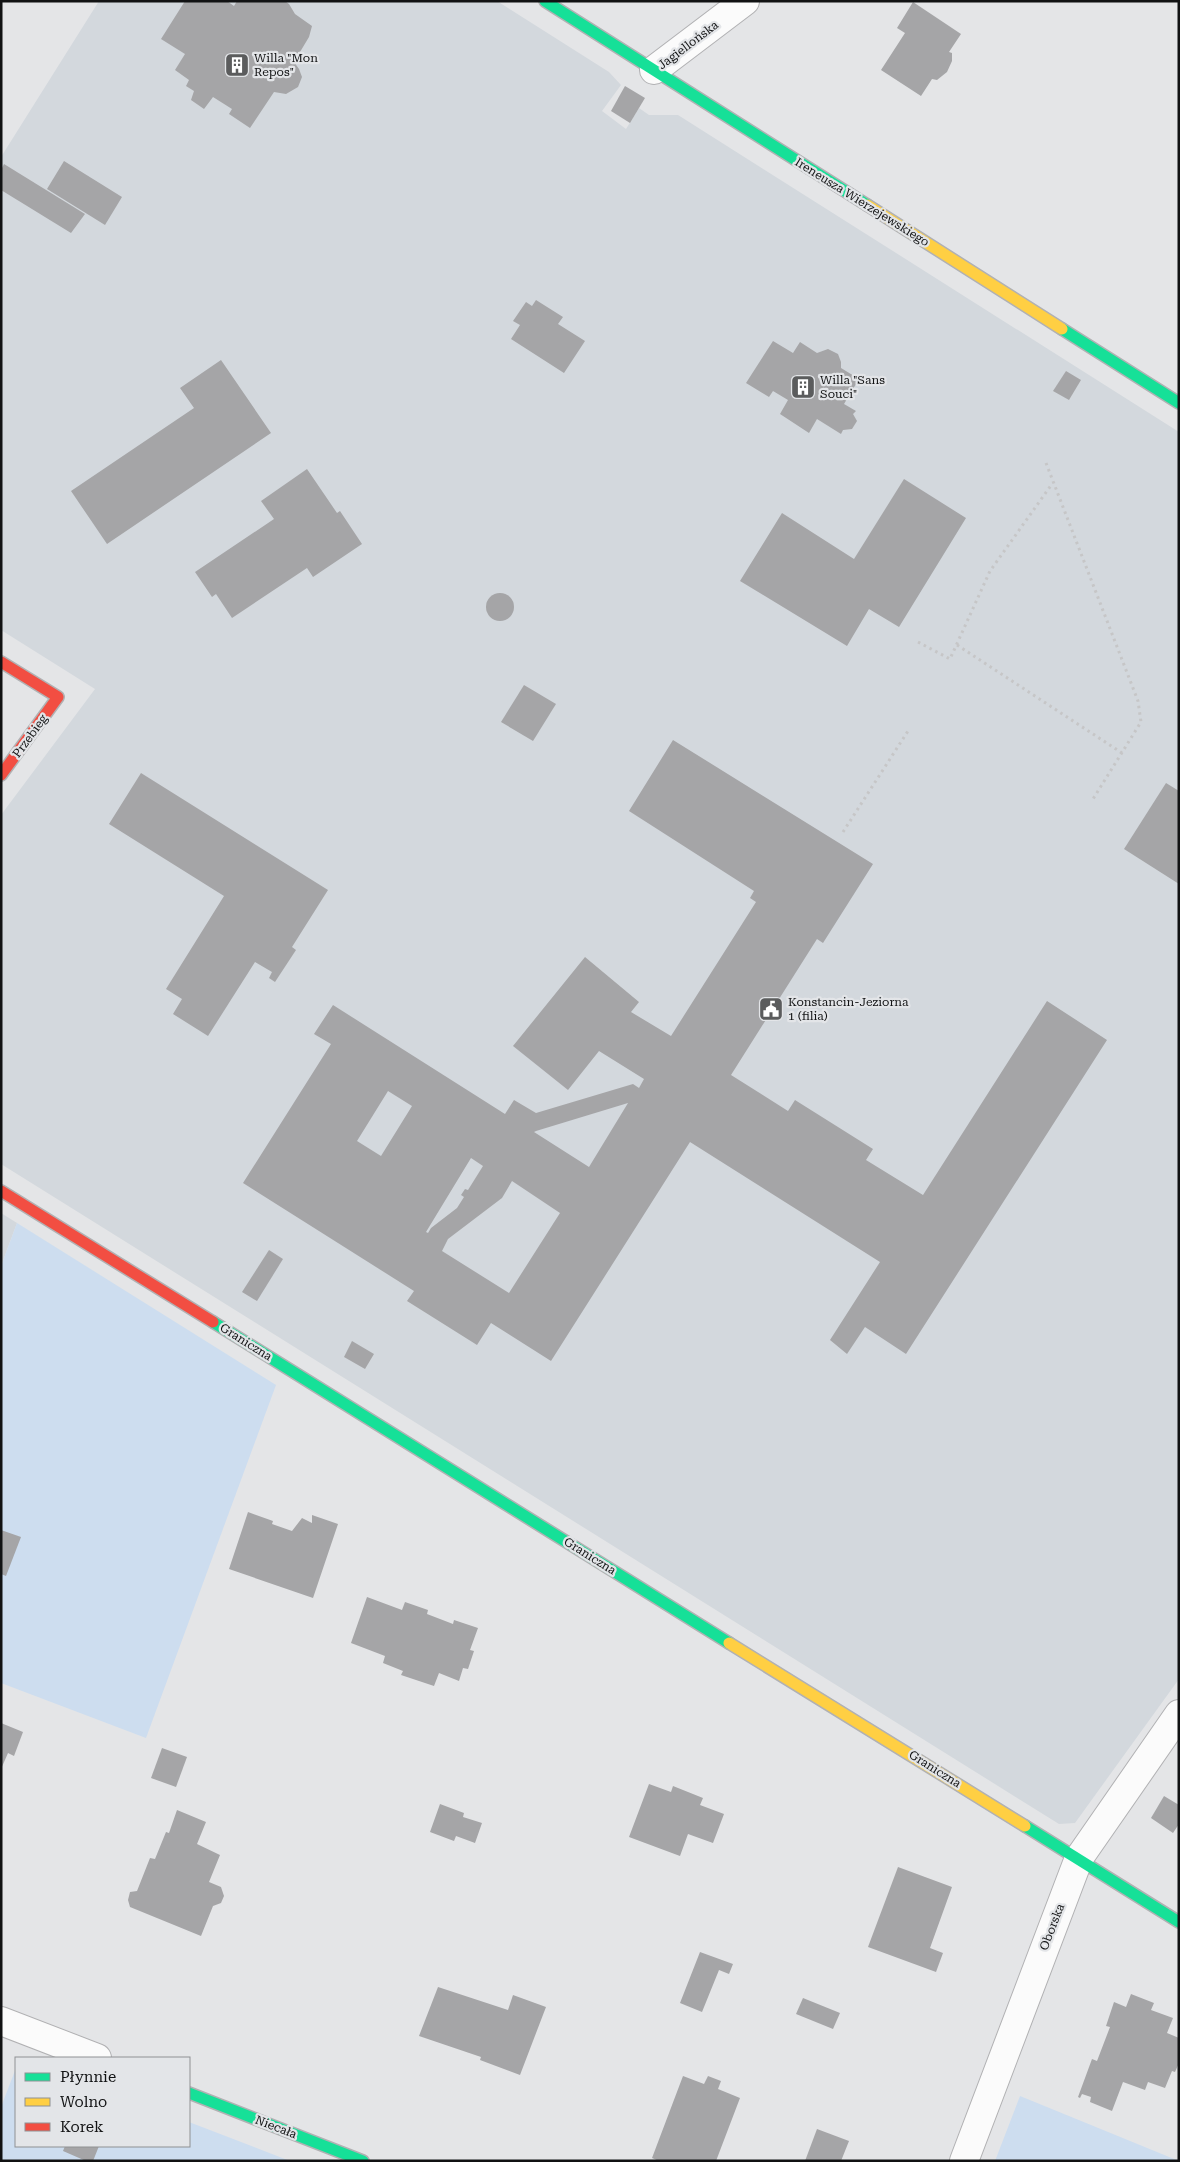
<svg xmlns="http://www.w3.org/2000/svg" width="1180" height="2162" font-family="'Roboto Serif',serif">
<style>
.built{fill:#d3d8dd}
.green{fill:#cdddef}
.building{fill:#a5a5a7;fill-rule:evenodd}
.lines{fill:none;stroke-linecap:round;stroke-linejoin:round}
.street-casing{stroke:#b1b1b3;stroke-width:30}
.fast-casing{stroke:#b1b1b3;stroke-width:14}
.slow-casing{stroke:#b1b1b3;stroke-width:14}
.jam-casing{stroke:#b1b1b3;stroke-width:14}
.path{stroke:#c6c6c7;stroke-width:3;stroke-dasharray:2.5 4;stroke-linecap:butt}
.street{stroke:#fbfbfb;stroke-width:28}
.fast{stroke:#16e098;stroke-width:11}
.slow{stroke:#ffcf43;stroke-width:11}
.jam{stroke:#f24e42;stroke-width:11}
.labels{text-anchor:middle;stroke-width:4.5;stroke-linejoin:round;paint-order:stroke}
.street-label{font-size:12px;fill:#111213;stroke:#e3e5e8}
.poi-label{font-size:12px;fill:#111213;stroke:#e3e5e8;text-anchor:start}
</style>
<rect width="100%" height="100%" fill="#e4e5e7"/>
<g class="built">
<path d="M99 1H497L609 72 621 85 602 111 626 129 639 108 649 115H678L1179 432V1679L1075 1823 1059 1824 1 1164V815L95 689 1 630V157Z"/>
<path d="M1 1213 17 1223 1 1266Z"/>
</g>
<g class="green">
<path d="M17 1223 276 1385 146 1738 1 1683V1266Z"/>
<path d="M16 2068V2146H189V2122L290 2161H1V2107Z"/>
<path d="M1020 2096 1179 2161H995Z"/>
</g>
<g class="building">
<path d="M185 1H227L234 6 237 1H285L289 4 295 14 312 26 309 37 294 62 299 69 302 77 298 87 286 94 274 92 250 128 229 114 232 109 213 97 204 109 191 100 194 91 186 86 189 80 175 70 185 54 161 39Z"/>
<path d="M913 2 961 34 949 52 952 53V61L947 72 937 80 932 79 921 96 881 70 905 33 897 28Z"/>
<path d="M625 86 645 98 630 123 611 111Z"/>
<path d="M64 161 122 197 105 225 47 189Z"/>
<path d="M4 164 85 214 71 233 1 190V170Z"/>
<path d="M536 300 563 317 558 324 585 341 564 373 511 339 520 325 513 321 526 302 532 306Z"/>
<path d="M773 341 793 353 800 342 817 353 828 349 838 354 841 362V368L859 379 844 404 856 411 853 414 857 421 852 429 843 430 841 434 817 419 809 433 780 414 788 400 773 391 769 397 746 383Z"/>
<path d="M221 360 271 433 107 544 71 491 194 408 180 388Z"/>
<path d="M1066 371 1081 380 1069 400 1053 391Z"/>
<path d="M307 469 337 513 340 511 362 544 313 577 307 568 232 618 216 594 212 597 195 572 274 519 261 501Z"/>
<path d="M904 479 966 518 899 627 869 609 847 646 740 581 782 513 854 559Z"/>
<circle cx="500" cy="607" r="14"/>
<path d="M524 685 556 704 533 741 501 722Z"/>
<path d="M673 740 873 864 823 943 817 939 731 1075 788 1111 795 1100 873 1149 866 1160 923 1195 1047 1001 1107 1040 906 1354 865 1327 847 1354 830 1340 880 1262 690 1142 551 1361 491 1323 477 1345 407 1301 414 1291 243 1183 331 1044 314 1034 333 1005 505 1114 514 1100 536 1113 633 1084 639 1088 644 1079 599 1051 568 1090 513 1046 585 957 639 1002 631 1012 671 1036 756 902 750 898 754 891 629 811ZM388 1091 412 1106 381 1156 357 1141ZM628 1103 589 1167 534 1132 536 1131ZM471 1158 483 1166 468 1190 465 1189 461 1195 464 1197 457 1208 431 1228 428 1233 426 1232ZM512 1181 560 1213 509 1293 442 1251 448 1239 502 1198Z"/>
<path d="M141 773 328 890 292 947 296 950 275 982 269 978 272 972 255 962 208 1036 173 1014 182 999 166 989 224 896 109 824Z"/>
<path d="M1166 783 1179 791V884L1124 849Z"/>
<path d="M269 1250 283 1259 257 1301 242 1292Z"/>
<path d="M352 1341 374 1354 365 1369 344 1357Z"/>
<path d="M248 1512 273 1521 272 1524 292 1531 302 1518 312 1523V1515L338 1524 313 1598 229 1569Z"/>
<path d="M1 1530 21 1537 6 1576 1 1574Z"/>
<path d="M367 1597 402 1610 405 1602 428 1610 427 1614 453 1624 454 1620 478 1628 470 1650 474 1651 468 1669 463 1668 459 1681 439 1673 434 1686 401 1675 403 1671 383 1663 385 1656 351 1643Z"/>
<path d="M1 1723 23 1732 14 1756 8 1753 1 1769Z"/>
<path d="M162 1748 187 1757 176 1787 151 1778Z"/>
<path d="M649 1784 671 1792 673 1786 703 1798 700 1805 724 1814 713 1843 688 1834 680 1856 629 1837Z"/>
<path d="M1164 1796 1179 1805V1824L1173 1833 1151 1818Z"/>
<path d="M440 1804 464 1813 463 1817 482 1823 475 1843 456 1836 454 1841 430 1832Z"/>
<path d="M177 1810 206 1822 197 1844 220 1855 209 1882 221 1887 224 1896 221 1903 213 1906 201 1936 130 1907 128 1900 130 1892 137 1891 150 1858 155 1859 166 1832 169 1833Z"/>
<path d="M898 1867 952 1887 930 1948 943 1953 936 1972 868 1947Z"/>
<path d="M700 1952 733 1964 729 1974 719 1970 702 2012 680 2003Z"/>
<path d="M438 1987 508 2010 513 1995 546 2007 520 2075 480 2060 481 2057 419 2036Z"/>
<path d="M1131 1994 1154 2003 1151 2010 1173 2018 1167 2033 1179 2038V2063L1175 2072 1172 2071 1165 2088 1148 2082 1145 2090 1123 2082 1112 2111 1090 2102 1091 2097 1082 2094 1080 2098 1078 2097 1092 2059 1097 2061 1110 2027 1106 2026 1114 2002 1126 2007Z"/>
<path d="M803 1998 840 2013 833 2029 796 2014Z"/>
<path d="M683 2076 704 2084 708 2076 721 2081 718 2089 740 2098 716 2161H659L652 2158Z"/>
<path d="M817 2129 849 2141 841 2161H805Z"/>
<path d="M65 2146H99L93 2161H86L63 2151Z"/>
</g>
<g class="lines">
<defs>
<g id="street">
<path d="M654 70 745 1"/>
<path d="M1 2021 97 2058"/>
<path d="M964 2161 1079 1858 1179 1714"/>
</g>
<g id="fast">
<path d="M545 1 867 205"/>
<path d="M1062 329 1179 403"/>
<path d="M213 1322 729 1643"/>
<path d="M1025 1826 1179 1922"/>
<path d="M189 2093 363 2161"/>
</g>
<g id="slow">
<path d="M867 205 1062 329"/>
<path d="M729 1643 1025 1826"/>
</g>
<g id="jam">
<path d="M1 662 58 697 1 775"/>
<path d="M1 1191 213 1322"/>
</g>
</defs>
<use href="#street" class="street-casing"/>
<use href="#fast" class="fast-casing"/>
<use href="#slow" class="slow-casing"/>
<use href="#jam" class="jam-casing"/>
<g class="path">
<path d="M1046 463 1138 701 1141 722 1093 799"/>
<path d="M918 642 950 659 990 571 1052 484"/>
<path d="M957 645 1122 753"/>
<path d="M843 832 908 731"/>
</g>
<use href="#street" class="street"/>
<use href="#fast" class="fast"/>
<use href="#slow" class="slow"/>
<use href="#jam" class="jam"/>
</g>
<defs>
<symbol id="building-square" viewBox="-11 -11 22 22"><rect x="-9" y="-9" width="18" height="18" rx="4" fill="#5b5c5d" stroke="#e3e5e8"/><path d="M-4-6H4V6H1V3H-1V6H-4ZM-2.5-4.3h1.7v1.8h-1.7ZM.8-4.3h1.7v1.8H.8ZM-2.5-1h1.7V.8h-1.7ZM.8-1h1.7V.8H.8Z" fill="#fff"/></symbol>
<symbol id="civic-square" viewBox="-11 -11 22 22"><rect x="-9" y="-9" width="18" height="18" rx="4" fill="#5b5c5d" stroke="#e3e5e8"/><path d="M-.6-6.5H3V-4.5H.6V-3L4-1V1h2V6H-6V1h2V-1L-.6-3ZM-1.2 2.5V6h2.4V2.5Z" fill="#fff"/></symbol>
</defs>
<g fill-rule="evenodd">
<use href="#building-square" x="223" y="51" width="28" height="28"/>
<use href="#building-square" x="789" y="373" width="28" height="28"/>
<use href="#civic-square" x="757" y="995" width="28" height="28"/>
</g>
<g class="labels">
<g class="street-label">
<text transform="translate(688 45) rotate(-37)" y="4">Jagiellońska</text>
<text transform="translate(862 202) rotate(32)" y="4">Ireneusza Wierzejewskiego</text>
<text transform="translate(30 736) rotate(-54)" y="4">Przebieg</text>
<text transform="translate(246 1342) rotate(32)" y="4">Graniczna</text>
<text transform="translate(590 1556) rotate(32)" y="4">Graniczna</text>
<text transform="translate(935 1769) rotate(32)" y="4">Graniczna</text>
<text transform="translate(1052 1927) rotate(-69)" y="4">Oborska</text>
<text transform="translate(276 2127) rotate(21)" y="4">Niecała</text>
</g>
<g class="poi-label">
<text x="254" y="62">Willa "Mon<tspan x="254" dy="14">Repos"</tspan></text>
<text x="820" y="384">Willa "Sans<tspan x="820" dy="14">Souci"</tspan></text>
<text x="788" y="1006">Konstancin-Jeziorna<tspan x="788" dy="14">1 (filia)</tspan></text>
</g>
</g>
<rect width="1180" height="2162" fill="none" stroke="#111213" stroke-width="5"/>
<rect x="15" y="2057" width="175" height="90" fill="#e3e5e8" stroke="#8f9193"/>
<rect x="25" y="2073" width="25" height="8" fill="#16e098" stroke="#8f9193"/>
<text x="60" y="2082" font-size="15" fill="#111213">Płynnie</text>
<rect x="25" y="2098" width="25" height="8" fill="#ffcf43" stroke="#8f9193"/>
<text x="60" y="2107" font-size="15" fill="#111213">Wolno</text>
<rect x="25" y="2123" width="25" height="8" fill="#f24e42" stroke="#8f9193"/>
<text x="60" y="2132" font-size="15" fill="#111213">Korek</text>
</svg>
